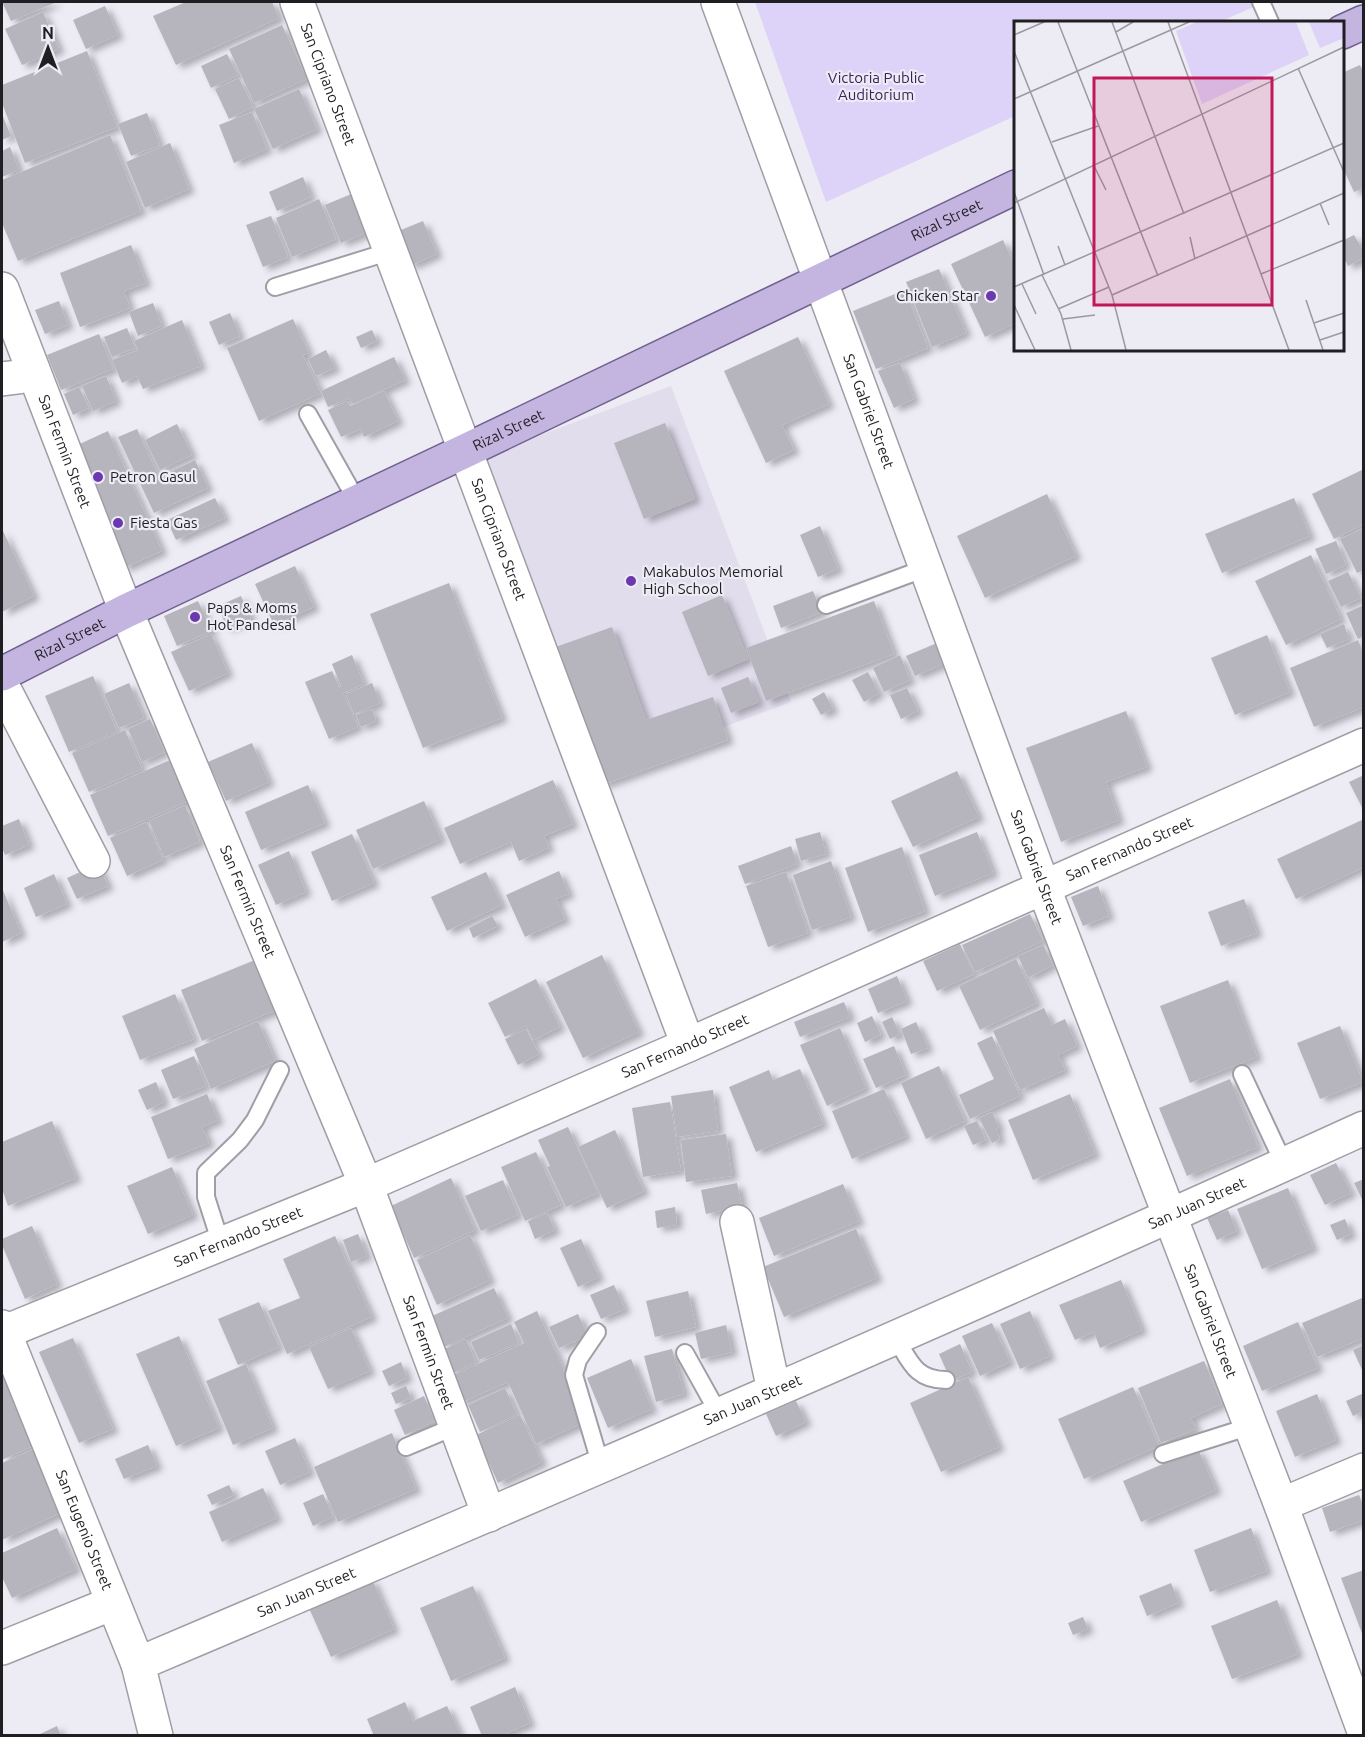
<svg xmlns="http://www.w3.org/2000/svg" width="1365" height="1737" font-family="Ubuntu,sans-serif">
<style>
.built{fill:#e2dded}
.green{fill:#ddd2f7}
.building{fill:#b6b4bc;filter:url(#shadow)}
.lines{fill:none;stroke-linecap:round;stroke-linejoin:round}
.service-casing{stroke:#9f9da5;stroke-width:20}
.minor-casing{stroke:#9f9da5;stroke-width:36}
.primary-casing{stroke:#70608f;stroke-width:36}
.service{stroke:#fff;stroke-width:16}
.minor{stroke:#fff;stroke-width:33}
.primary{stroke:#c3b5df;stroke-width:33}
.poi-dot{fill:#6b38af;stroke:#edebf4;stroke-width:2}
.labels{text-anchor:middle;stroke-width:4.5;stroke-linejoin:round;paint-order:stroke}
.park-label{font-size:15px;fill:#382359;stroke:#edebf4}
.street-label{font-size:15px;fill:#1f1e22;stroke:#edebf4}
.poi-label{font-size:15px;fill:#1f1e22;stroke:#edebf4;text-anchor:start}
.inset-road{fill:none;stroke:#9b99a0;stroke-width:1.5}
.view{fill:#c2185b;fill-opacity:0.15;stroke:#c2185b;stroke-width:3}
.inset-edge{fill:none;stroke:#1f1e22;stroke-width:3}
</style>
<defs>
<filter id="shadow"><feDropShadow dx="6" dy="4" stdDeviation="3" flood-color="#0004"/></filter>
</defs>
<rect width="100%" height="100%" fill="#edebf4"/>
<path class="built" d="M671 386 791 702 591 776 471 461Z"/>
<path class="green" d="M755 2H1265L1219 22H1016L1015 116 826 202Z"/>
<g class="building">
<path d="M2 2H57L11 21Z"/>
<path d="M186 2H272L279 18 176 65 153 16Z"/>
<path d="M105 6 118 35 86 49 73 20Z"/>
<path d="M43 12 59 49 22 65 5 29Z"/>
<path d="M282 25 307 79 254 103 229 49Z"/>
<path d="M87 51 117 127 25 163 2 103V85Z"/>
<path d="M227 54 238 75 211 88 201 66Z"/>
<path d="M1360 65 1364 73V188L1354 192 1342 166V73Z"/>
<path d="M239 78 253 107 229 119 215 89Z"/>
<path d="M299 89 317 129 273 149 254 109Z"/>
<path d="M252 112 267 149 234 163 219 125Z"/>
<path d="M147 113 160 145 131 156 118 124Z"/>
<path d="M2 114 11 136 2 140Z"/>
<path d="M110 135 141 211 18 261 2 223V180Z"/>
<path d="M170 143 189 189 145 208 126 162Z"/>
<path d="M10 147 19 170 2 177V151Z"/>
<path d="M303 177 311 197 277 211 269 192Z"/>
<path d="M356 192 373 230 341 243 325 205Z"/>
<path d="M319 199 336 239 292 257 276 218Z"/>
<path d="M271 216 288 257 263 267 246 225Z"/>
<path d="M423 221 437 254 410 266 396 232Z"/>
<path d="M1354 235 1364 252V258L1348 266 1342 254V241Z"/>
<path d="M1003 240 1016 268V323L985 337 951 264Z"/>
<path d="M131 245 146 283 124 291 130 308 80 327 60 273Z"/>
<path d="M939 269 966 333 932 347 906 282Z"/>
<path d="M905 290 928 348 876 369 853 311Z"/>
<path d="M59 301 68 325 45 334 35 310Z"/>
<path d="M153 303 162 326 138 336 129 312Z"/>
<path d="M230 313 240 336 219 345 209 322Z"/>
<path d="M293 319 309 353 303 355 321 393 259 421 227 348Z"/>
<path d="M182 320 201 366 143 389 137 376 122 383 112 360 138 350 134 341Z"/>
<path d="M127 328 135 348 112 357 104 337Z"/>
<path d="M372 330 377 341 361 348 356 337Z"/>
<path d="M99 334 113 369 61 390 47 355Z"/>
<path d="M798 337 829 404 782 425 794 450 766 463 724 371Z"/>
<path d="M326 350 335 368 316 376 308 359Z"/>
<path d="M394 357 405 380 353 404 349 398 328 407 321 391Z"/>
<path d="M900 363 914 399 894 408 878 371Z"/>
<path d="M106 376 116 401 93 411 82 386Z"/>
<path d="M79 387 89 408 73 415 64 394Z"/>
<path d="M384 391 398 421 364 437 361 429 341 437 328 410 347 401 350 406Z"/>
<path d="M665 423 695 499 644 519 614 443Z"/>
<path d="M177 424 192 455 160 470 145 440Z"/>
<path d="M137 429 159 477 195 460 208 488 154 513 118 437Z"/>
<path d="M108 431 162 551 124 568 71 448Z"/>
<path d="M1364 469V524L1334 539 1312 494Z"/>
<path d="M1047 494 1076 556 985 598 957 536Z"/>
<path d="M215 498 225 518 176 540 167 520Z"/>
<path d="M1294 498 1310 536 1222 573 1205 534Z"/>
<path d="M820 526 838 569 818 577 800 535Z"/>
<path d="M1364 528V570L1357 573 1340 539Z"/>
<path d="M3 531 34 596 2 612V532Z"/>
<path d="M1336 541 1346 565 1326 574 1315 549Z"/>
<path d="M1311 555 1341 619 1286 645 1255 581Z"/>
<path d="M295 566 314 607 274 625 255 584Z"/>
<path d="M1348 572 1361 598 1341 607 1328 581Z"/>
<path d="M449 583 502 718 423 748 370 614Z"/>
<path d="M813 591 822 612 781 628 773 606Z"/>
<path d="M722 595 748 659 708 676 682 612Z"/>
<path d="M241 596 251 619 227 628 218 606Z"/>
<path d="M198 601 212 631 177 646 164 616Z"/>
<path d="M874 601 894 654 766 701 746 648Z"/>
<path d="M1364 605V636L1358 639 1346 613Z"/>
<path d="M1344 624 1349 639 1327 648 1320 634Z"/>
<path d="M612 627 646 720 713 697 728 740 602 785 553 648Z"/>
<path d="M211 634 228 673 189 691 171 652Z"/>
<path d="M1267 635 1290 692 1235 715 1211 658Z"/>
<path d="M1358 640 1364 655V707L1314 727 1290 668Z"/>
<path d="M937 643 946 663 915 676 906 656Z"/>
<path d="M352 655 364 684 343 693 358 727 329 739 305 682 332 671 339 687 341 686 332 664Z"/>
<path d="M900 655 910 680 884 692 873 668Z"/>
<path d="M868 672 879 693 864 702 852 680Z"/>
<path d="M93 676 117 731 69 752 45 696Z"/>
<path d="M748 677 759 702 731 713 721 688Z"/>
<path d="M129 683 144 718 119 728 104 694Z"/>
<path d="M372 683 380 703 354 714 346 694Z"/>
<path d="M907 688 918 711 901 719 890 695Z"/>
<path d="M824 692 833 709 821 715 812 699Z"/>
<path d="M372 709 376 721 361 727 356 715Z"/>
<path d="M1126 711 1147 767 1106 782 1119 820 1061 842 1026 748Z"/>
<path d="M150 719 165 752 142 762 128 729Z"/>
<path d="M125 730 142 769 89 792 72 753Z"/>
<path d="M252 743 269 782 226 801 208 762Z"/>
<path d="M170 760 188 801 108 836 90 795Z"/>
<path d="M957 771 979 817 913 847 891 801Z"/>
<path d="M1364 775V811L1349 782Z"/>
<path d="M553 780 573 824 544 836 549 848 519 861 511 842 460 864 444 828Z"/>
<path d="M308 785 325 823 261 850 245 812Z"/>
<path d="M424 801 441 839 373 869 356 830Z"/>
<path d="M185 805 200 842 164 857 149 821Z"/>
<path d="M19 819 29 845 5 855 2 848V826Z"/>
<path d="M1362 820 1364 867 1296 899 1277 859Z"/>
<path d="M147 822 163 860 127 876 110 838Z"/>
<path d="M820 832 826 854 801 861 795 839Z"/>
<path d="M977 832 993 873 935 896 919 855Z"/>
<path d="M352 834 374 883 332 901 311 852Z"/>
<path d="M791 846 797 864 745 884 738 866Z"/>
<path d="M902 847 925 911 868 932 845 868Z"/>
<path d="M289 851 306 892 276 905 258 865Z"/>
<path d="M831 861 851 917 812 930 793 875Z"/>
<path d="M98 864 108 886 77 899 67 878Z"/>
<path d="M559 871 569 894 556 899 565 919 525 937 506 895Z"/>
<path d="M486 872 502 905 447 931 431 897Z"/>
<path d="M786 872 808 933 768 947 746 886Z"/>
<path d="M54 874 67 904 36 917 24 888Z"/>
<path d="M1098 886 1109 916 1083 926 1071 897Z"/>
<path d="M2 888 21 933 2 942Z"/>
<path d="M1244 899 1257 933 1221 946 1208 912Z"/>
<path d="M1030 914 1043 941 975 972 962 945Z"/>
<path d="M492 916 498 926 473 938 469 928Z"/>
<path d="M960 944 974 974 937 991 923 961Z"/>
<path d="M1043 945 1053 965 1028 978 1018 956Z"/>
<path d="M602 955 639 1032 583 1058 546 982Z"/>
<path d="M1016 959 1037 1003 980 1030 959 986Z"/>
<path d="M255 960 276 1010 202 1041 181 990Z"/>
<path d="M897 976 907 1001 878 1013 868 989Z"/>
<path d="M536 979 560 1027 533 1040 526 1026 505 1037 488 1003Z"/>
<path d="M1228 980 1257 1057 1190 1083 1160 1006Z"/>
<path d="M175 994 194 1039 140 1060 122 1016Z"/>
<path d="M844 1002 850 1017 800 1037 794 1022Z"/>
<path d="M1044 1008 1052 1025 1065 1019 1077 1046 1058 1055 1065 1070 1020 1090 993 1031Z"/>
<path d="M872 1016 881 1035 865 1042 857 1023Z"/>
<path d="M892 1017 900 1034 890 1039 882 1022Z"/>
<path d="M258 1021 275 1061 211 1089 194 1049Z"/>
<path d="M916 1022 928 1048 911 1054 901 1029Z"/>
<path d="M1340 1026 1363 1082 1320 1099 1297 1043Z"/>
<path d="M840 1028 866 1088 827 1106 800 1045Z"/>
<path d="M526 1029 539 1054 518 1065 505 1039Z"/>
<path d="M992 1036 1020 1096 970 1119 959 1095 994 1079 977 1043Z"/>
<path d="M894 1046 906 1075 876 1088 863 1059Z"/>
<path d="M194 1056 206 1086 173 1099 161 1070Z"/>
<path d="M939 1066 965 1121 926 1139 901 1083Z"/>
<path d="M800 1069 823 1124 756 1152 729 1087 769 1070 773 1080Z"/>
<path d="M1230 1079 1258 1147 1187 1176 1159 1108Z"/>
<path d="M156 1082 164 1102 147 1110 138 1090Z"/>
<path d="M884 1089 906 1136 852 1159 832 1111Z"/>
<path d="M713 1090 718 1131 677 1137 671 1096Z"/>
<path d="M207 1094 218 1120 202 1127 209 1143 168 1159 151 1117Z"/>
<path d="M1070 1094 1095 1154 1033 1180 1008 1120Z"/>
<path d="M670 1102 681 1171 643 1177 632 1108Z"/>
<path d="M992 1112 999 1127 996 1129 1000 1139 992 1143 979 1118Z"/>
<path d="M52 1121 76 1178 8 1206 2 1189V1142Z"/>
<path d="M977 1121 986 1140 973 1145 964 1126Z"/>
<path d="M568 1127 598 1193 566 1207 547 1167 550 1166 538 1140Z"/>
<path d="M615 1130 644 1191 607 1208 578 1147Z"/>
<path d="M726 1134 732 1176 686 1182 681 1140Z"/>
<path d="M536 1152 561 1205 525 1221 501 1167Z"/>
<path d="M1336 1163 1351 1193 1325 1205 1310 1175Z"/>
<path d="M172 1167 193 1215 148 1234 127 1186Z"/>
<path d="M451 1178 475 1230 414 1258 391 1206Z"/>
<path d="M1364 1179V1203L1354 1183Z"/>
<path d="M503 1180 518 1215 481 1231 465 1196Z"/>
<path d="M737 1183 742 1206 706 1214 701 1190Z"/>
<path d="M843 1184 859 1221 774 1256 759 1218Z"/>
<path d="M1288 1188 1313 1248 1262 1269 1237 1209Z"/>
<path d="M675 1207 677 1225 657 1228 655 1211Z"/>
<path d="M1228 1210 1237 1231 1217 1240 1207 1218Z"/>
<path d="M547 1213 555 1230 535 1239 528 1221Z"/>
<path d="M1345 1219 1351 1234 1337 1240 1330 1225Z"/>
<path d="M32 1226 57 1284 25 1299 2 1245V1239Z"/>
<path d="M856 1229 877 1278 784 1317 763 1267Z"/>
<path d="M358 1234 367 1256 351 1262 343 1240Z"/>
<path d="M470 1235 490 1280 437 1305 417 1260Z"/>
<path d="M335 1236 372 1317 287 1354 268 1311 300 1298 283 1259Z"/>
<path d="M581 1239 599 1277 578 1287 560 1248Z"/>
<path d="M1121 1280 1142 1330 1100 1348 1094 1332 1075 1340 1059 1305Z"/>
<path d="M614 1285 625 1309 601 1319 590 1295Z"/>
<path d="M494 1288 508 1318 444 1347 430 1317Z"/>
<path d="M688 1291 696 1327 655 1337 646 1301Z"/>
<path d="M1362 1298 1364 1338 1317 1357 1302 1323Z"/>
<path d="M259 1302 279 1347 238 1365 218 1319Z"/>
<path d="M537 1311 587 1421 536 1444 508 1382 460 1403 449 1377 524 1343 514 1322Z"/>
<path d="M1030 1311 1050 1356 1020 1369 1000 1324Z"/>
<path d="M578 1314 588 1336 559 1348 549 1327Z"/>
<path d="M1298 1322 1318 1368 1262 1391 1243 1346Z"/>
<path d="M992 1323 1010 1362 980 1376 962 1336Z"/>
<path d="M511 1324 519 1343 479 1360 471 1342Z"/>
<path d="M726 1325 732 1352 701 1359 695 1333Z"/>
<path d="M351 1328 370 1371 328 1389 309 1347Z"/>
<path d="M179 1336 219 1428 176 1446 136 1354Z"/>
<path d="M73 1338 113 1429 79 1443 39 1352Z"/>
<path d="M466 1339 476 1362 451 1374 440 1351Z"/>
<path d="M960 1344 972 1372 951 1381 939 1354Z"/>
<path d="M1364 1345V1374L1353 1350Z"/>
<path d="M672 1349 684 1394 656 1402 644 1356Z"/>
<path d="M631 1359 652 1409 608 1428 587 1378Z"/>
<path d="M1204 1361 1222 1404 1191 1418 1196 1429 1161 1443 1138 1388Z"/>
<path d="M401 1362 407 1378 389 1386 382 1371Z"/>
<path d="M246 1364 273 1428 233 1445 206 1381Z"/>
<path d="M3 1370 37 1444 2 1460V1371Z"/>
<path d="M968 1377 999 1447 941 1472 910 1403Z"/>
<path d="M406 1386 411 1398 396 1404 391 1393Z"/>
<path d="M1133 1387 1159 1446 1084 1479 1058 1419Z"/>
<path d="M505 1388 517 1414 480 1432 468 1405Z"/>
<path d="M1364 1393V1411L1353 1416 1346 1401Z"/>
<path d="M1317 1394 1336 1440 1295 1457 1276 1411Z"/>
<path d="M424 1396 435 1421 405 1435 394 1410Z"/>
<path d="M796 1401 806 1422 776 1436 766 1414Z"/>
<path d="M520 1415 542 1462 498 1483 476 1435Z"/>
<path d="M392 1433 416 1489 338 1522 314 1467Z"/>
<path d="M295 1438 310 1472 280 1485 265 1451Z"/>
<path d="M148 1445 157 1466 124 1479 115 1459Z"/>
<path d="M40 1446 69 1509 2 1540V1463Z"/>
<path d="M1198 1449 1216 1490 1141 1522 1123 1481Z"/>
<path d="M229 1485 234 1495 212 1505 207 1495Z"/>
<path d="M263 1488 277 1518 222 1542 209 1512Z"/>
<path d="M323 1494 333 1517 313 1526 303 1503Z"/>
<path d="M1359 1495 1364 1508V1520L1330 1532 1322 1508Z"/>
<path d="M57 1528 76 1569 12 1598 2 1577V1553Z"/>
<path d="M1251 1528 1267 1571 1210 1592 1194 1550Z"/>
<path d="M1364 1570V1636H1363L1341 1578Z"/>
<path d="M372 1579 394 1629 331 1657 308 1606Z"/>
<path d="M1171 1583 1179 1603 1147 1616 1139 1596Z"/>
<path d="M473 1586 505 1658 451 1681 420 1608Z"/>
<path d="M1277 1600 1298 1654 1232 1679 1211 1626Z"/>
<path d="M1083 1617 1088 1629 1073 1635 1068 1623Z"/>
<path d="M515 1687 530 1723 501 1736H482L470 1707Z"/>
<path d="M405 1702 413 1721 447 1706 461 1736H374L367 1719Z"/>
<path d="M57 1726 61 1736H36Z"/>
</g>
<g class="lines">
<defs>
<g id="service">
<path d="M1261 2 1270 22"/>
<path d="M275 287 391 251"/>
<path d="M308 414 357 501"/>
<path d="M826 605 926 568"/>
<path d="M1242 1074 1284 1164"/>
<path d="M221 1244 206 1197V1173L240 1140 255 1120 280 1070"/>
<path d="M597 1332 578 1360 574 1375 601 1466"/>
<path d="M895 1337C910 1361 915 1380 946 1380"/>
<path d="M685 1353 719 1414"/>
<path d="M406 1447 456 1426"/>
<path d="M1163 1454 1251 1426"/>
</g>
<g id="minor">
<path id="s1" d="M297 2 688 1045"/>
<path id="s2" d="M718 2 1043 886 1281 1505 1364 1731"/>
<path id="s3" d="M2 289 126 611 366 1185 489 1515"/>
<path d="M2 379 18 377 33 370"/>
<path d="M2 685 93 861"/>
<path d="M737 1222 774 1390"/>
<path id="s4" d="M2 1327 138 1664 156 1736"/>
<path id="s5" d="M2 1333 366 1185 688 1045 1364 745"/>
<path d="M1281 1505 1364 1470"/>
<path d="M2 1648 113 1603"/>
<path id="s6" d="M138 1664C549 1490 958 1313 1364 1128"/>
</g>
<g id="primary">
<path d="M1342 32 1364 22"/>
<path id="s7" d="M2 674 126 611 465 451 1016 187"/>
</g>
</defs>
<use href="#service" class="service-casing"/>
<use href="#minor" class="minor-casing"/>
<use href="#primary" class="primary-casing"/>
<use href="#service" class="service"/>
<use href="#minor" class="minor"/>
<use href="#primary" class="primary"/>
</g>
<g class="poi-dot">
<circle cx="991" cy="296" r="6"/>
<circle cx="98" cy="477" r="6"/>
<circle cx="118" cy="523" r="6"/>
<circle cx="631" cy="581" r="6"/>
<circle cx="195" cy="617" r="6"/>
</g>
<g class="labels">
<g class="park-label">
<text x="876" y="83">Victoria Public<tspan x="876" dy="17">Auditorium</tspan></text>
</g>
<g class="street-label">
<text dy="5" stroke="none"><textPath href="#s1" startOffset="88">San Cipriano Street</textPath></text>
<text dy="5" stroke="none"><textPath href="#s7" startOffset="1048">Rizal Street</textPath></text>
<text dy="5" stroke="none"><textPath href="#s2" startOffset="436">San Gabriel Street</textPath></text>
<text dy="5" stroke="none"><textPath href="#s7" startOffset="562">Rizal Street</textPath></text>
<text dy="5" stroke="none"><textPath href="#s3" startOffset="174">San Fermin Street</textPath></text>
<text dy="5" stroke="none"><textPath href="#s1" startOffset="574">San Cipriano Street</textPath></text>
<text dy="5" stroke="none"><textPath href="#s7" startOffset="76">Rizal Street</textPath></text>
<text dy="5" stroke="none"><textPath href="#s5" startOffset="1227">San Fernando Street</textPath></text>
<text dy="5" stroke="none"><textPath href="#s2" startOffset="922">San Gabriel Street</textPath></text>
<text dy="5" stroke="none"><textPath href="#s3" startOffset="660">San Fermin Street</textPath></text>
<text dy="5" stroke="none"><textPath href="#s5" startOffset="741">San Fernando Street</textPath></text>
<text dy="5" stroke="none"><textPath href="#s6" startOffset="1155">San Juan Street</textPath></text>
<text dy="5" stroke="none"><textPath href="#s5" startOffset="255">San Fernando Street</textPath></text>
<text dy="5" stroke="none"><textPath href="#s2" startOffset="1408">San Gabriel Street</textPath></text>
<text dy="5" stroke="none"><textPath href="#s3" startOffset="1146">San Fermin Street</textPath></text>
<text dy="5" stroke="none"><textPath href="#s6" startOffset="669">San Juan Street</textPath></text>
<text dy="5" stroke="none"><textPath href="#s4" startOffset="219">San Eugenio Street</textPath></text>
<text dy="5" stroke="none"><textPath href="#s6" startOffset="183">San Juan Street</textPath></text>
</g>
<g class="poi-label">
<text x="979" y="301" text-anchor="end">Chicken Star</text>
<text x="110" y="482">Petron Gasul</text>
<text x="130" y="528">Fiesta Gas</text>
<text x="643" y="577">Makabulos Memorial<tspan x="643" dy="17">High School</tspan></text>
<text x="207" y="613">Paps &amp; Moms<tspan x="207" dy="17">Hot Pandesal</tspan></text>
</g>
</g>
<g transform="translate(1014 21)">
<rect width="330" height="330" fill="#edebf4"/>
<path d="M183 1H282L295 34 188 83 162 10ZM295 1H330V17L306 27Z" fill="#ddd2f7"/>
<path class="inset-road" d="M44 1 144 255M98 1 170 193M154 1 275 329M102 11 119 1M0 14 30 1M0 30 98 274 112 329M284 47 330 151M0 78 175 1M38 121 84 105M80 145 92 169M0 171 30 254M0 182 330 26M306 182 315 204M176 216 181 238M44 225 51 244M247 253 330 219M28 254 47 293 57 329M8 263 22 293M0 266 330 122M98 274 330 172M292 279 309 329M0 284 21 329M44 288 95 266M49 298 81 294M300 302 330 292M306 319 330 311"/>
<path class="view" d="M80 57H258V284H80Z"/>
<rect width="330" height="330" class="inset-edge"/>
</g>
<rect width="1365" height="1737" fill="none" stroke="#1f1e22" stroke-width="6"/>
<g transform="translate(48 48)" stroke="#edebf4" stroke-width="4.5" paint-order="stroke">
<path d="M0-4.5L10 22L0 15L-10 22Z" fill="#1f1e22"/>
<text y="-9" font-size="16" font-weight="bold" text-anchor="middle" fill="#1f1e22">N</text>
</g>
</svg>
